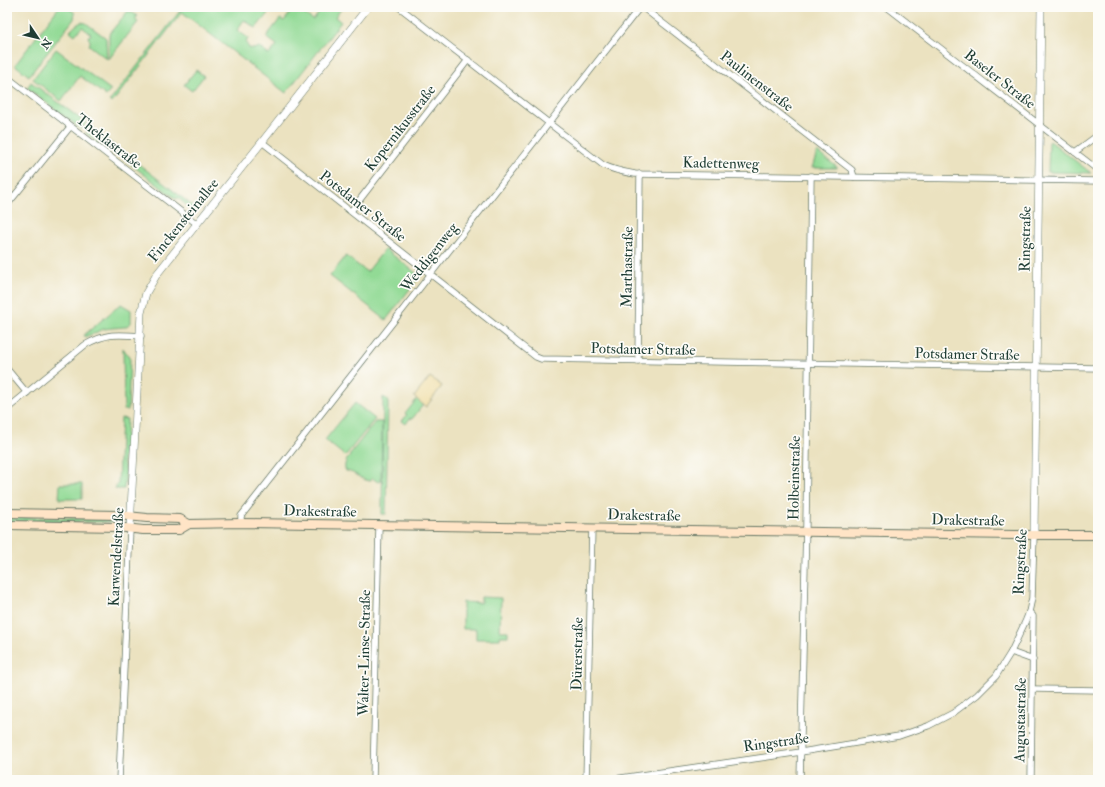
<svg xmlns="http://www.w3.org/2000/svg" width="1105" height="787" font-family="'IM FELL Double Pica',serif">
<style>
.green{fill:#92da95;stroke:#588c64}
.sand{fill:#eeda9e;stroke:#868c69}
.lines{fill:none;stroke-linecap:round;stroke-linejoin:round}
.minor-casing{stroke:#667765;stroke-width:7}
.tertiary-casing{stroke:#667765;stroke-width:8}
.secondary-casing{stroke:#667765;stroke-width:10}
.minor{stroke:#fff;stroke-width:5.5}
.tertiary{stroke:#fff;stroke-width:7}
.secondary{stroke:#ffe4c6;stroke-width:8}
.labels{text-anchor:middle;stroke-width:3.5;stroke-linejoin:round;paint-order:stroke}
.street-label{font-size:15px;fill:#1f3d34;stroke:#fdfcf7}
</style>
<rect width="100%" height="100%" fill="#fdfcf7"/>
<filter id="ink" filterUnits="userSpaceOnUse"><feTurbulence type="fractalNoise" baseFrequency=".025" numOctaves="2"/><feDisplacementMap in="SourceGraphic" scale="8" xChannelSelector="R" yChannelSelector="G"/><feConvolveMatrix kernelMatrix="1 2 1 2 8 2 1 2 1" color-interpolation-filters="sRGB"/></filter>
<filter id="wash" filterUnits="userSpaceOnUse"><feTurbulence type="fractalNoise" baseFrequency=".012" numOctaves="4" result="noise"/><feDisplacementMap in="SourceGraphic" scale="16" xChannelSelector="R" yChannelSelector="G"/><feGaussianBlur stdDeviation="0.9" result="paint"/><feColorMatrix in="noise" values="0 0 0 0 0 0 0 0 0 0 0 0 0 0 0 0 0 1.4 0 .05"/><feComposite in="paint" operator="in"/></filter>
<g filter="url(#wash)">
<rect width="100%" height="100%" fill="#ebe2c0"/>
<g class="green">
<path d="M59 7H67L75 13 74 19 29 76 15 65Z"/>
<path d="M183 7H270L268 9 270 11 256 28 244 20 237 30 248 38 246 43 249 48 254 49 259 47 269 55 277 45 266 37 280 19 284 21 295 7 313 20 324 7H343L335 17 341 22 286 93 182 12 112 103 110 101Z"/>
<path d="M128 11 133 13 137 16 136 18V20L138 22 109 59V34Z"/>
<path d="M81 22 86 23 106 38 107 59 89 45 90 43V40L88 38 91 34 82 27 75 35 70 31 75 26Z"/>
<path d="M56 49 111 90 106 96 80 76 61 101 33 79Z"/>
<path d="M196 70 204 76 192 91 184 85Z"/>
<path d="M31 82 86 123 81 129 27 88Z"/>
<path d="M90 127 179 195 195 208 190 214V208L178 198 176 199 111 149 109 151 86 133Z"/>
<path d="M1050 141 1091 173 1048 172 1049 142Z"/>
<path d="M817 152 837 167V168H812Z"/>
<path d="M385 249 420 276 386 320 330 276 346 256 367 272Z"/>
<path d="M121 304 131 310V323L125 327 113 328 104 329 85 337 84 335Z"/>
<path d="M123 348 130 358 128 410H124Z"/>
<path d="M383 397 388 400 386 514H382Z"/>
<path d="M417 399 423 405 412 419 410 418 406 424 402 421 407 415 405 414Z"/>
<path d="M355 403 375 419 345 456 325 440Z"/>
<path d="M121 418 127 419 126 442 123 462 126 472 124 489H115L118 483Z"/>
<path d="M375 422H382L381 481 378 482 372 478 370 481C361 480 355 472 346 471 343 466 346 460 350 456V454Z"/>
<path d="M60 484H82V499H59Z"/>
<path d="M7 517 115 519V522L7 521Z"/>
<path d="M481 597 501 598 500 631H508V636H500V639H476V629H463V602L481 603Z"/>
</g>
<path class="sand" d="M430 377 442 386 426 407 414 397Z"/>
</g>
<g filter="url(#ink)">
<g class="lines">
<defs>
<g id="minor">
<path d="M399 7 603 165C613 170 623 172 635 174L1098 181"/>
<path d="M642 7 852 170 854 177"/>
<path d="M887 7 1098 170"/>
<path d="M7 77 197 224"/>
<path d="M262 142 536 357 541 359 1098 368"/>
<path d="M1075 152 1098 135"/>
<path d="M7 205 70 127"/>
<path d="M351 211 468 60"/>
<path d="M638 361 640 174"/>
<path d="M7 369 27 393"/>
<path d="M7 409 85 345C106 333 117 334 141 336"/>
<path d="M241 523V516L245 511 640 7"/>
<path d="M1029 612 1033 616 1031 780"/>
<path d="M1011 652 1033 660"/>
<path d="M1033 689 1098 690"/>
<path d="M119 780 130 529"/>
<path d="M373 780 379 526"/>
<path d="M586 780 592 528"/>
<path d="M607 780 801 752 899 736 928 726 953 713 977 695 996 676 1011 652 1026 620 1029 612 1032 598 1034 535"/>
<path d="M800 780 806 524 811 176"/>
</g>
<g id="tertiary">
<path d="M130 529 141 313 146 293 157 274 262 142 368 7"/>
<path d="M1034 535 1041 7"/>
</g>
<g id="secondary">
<path d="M7 513 118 515 147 518 180 519 189 524"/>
<path d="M7 525 117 527 143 530H179L189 524 241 523 1014 535H1098"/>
</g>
</defs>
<use href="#minor" class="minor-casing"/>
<use href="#tertiary" class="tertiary-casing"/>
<use href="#secondary" class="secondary-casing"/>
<use href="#minor" class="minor"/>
<use href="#tertiary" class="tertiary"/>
<use href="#secondary" class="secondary"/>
</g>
</g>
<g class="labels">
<g class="street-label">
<text transform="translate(1000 79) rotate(38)" y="5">Baseler Straße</text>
<text transform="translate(757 81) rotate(38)" y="5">Paulinenstraße</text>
<text transform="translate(400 128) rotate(-52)" y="5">Kopernikusstraße</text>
<text transform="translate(109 141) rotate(38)" y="5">Theklastraße</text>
<text transform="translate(721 163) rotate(1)" y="5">Kadettenweg</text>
<text transform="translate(363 206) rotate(38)" y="5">Potsdamer Straße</text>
<text transform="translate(183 220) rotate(-51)" y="5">Finckensteinallee</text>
<text transform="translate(1025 239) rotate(-89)" y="5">Ringstraße</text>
<text transform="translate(429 257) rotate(-52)" y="5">Weddigenweg</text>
<text transform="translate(627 267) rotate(-89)" y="5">Marthastraße</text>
<text transform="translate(643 349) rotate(1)" y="5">Potsdamer Straße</text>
<text transform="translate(967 354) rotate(1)" y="5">Potsdamer Straße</text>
<text transform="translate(794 478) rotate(-89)" y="5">Holbeinstraße</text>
<text transform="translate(320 511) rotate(1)" y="5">Drakestraße</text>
<text transform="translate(644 515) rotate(1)" y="5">Drakestraße</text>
<text transform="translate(968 520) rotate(1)" y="5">Drakestraße</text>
<text transform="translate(116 557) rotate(-87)" y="5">Karwendelstraße</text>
<text transform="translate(1020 562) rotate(-87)" y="5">Ringstraße</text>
<text transform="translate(364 653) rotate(-89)" y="5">Walter-Linse-Straße</text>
<text transform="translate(577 654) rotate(-89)" y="5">Dürerstraße</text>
<text transform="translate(1020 720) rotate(-89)" y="5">Augustastraße</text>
<text transform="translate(776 742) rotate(-8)" y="5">Ringstraße</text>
</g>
</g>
<rect width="1105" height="787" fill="none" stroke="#fdfcf7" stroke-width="24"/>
<g transform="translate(38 38) rotate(125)" stroke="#fdfcf7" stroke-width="3" paint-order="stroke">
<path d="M0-3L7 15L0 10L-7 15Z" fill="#1f3d34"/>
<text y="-6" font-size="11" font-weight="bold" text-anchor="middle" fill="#1f3d34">N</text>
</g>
</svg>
